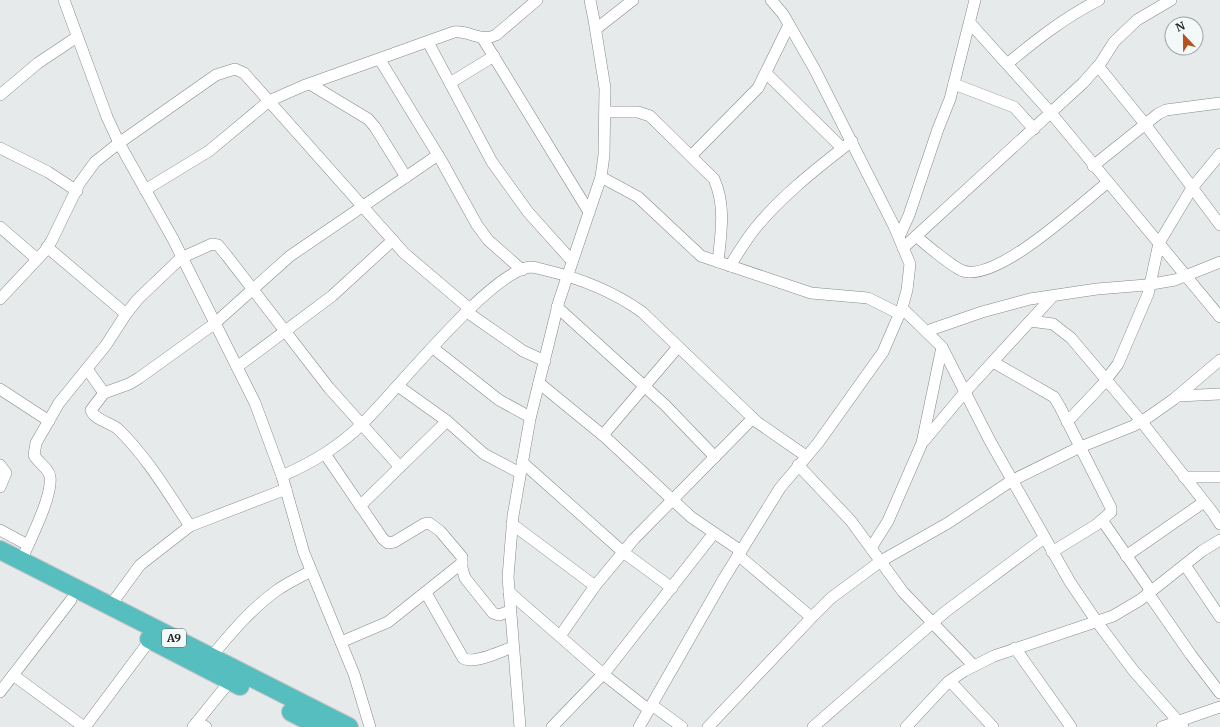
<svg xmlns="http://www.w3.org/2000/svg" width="1220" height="727" font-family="Merriweather,serif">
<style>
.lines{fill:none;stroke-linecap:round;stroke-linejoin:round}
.minor-casing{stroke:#868a8a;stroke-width:12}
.trunk-casing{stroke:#c4c5c5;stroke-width:20}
.minor{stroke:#fff;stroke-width:11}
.trunk{stroke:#56bebf;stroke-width:18}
.labels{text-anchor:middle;stroke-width:4;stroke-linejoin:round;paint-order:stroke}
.shield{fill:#f3f8f8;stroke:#5e6060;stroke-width:1}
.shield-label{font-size:11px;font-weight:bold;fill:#1e1f1f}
</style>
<rect width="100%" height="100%" fill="#e6eaea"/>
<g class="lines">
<defs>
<g id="minor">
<path d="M64 0 107 117 119 143 173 239 255 403 282 476 304 553 354 674 370 727"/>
<path d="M970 23 1051 113 1220 317"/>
<path d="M596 29 633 0"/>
<path d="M483 39 589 212"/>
<path d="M428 42 492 162 528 212 572 261"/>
<path d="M380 60 441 160 477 225 488 240 522 270"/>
<path d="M1007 64C1036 40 1065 17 1099 0"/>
<path d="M1098 66 1145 124 1220 225"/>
<path d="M766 73 842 148"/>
<path d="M450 83 494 56"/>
<path d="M310 84 368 119 375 127 406 177"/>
<path d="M954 84 1014 107 1034 129"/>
<path d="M0 95 38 63 77 37"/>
<path d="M605 112H638L650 116 714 179C726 206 721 233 718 262"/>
<path d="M0 148 48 172 77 191"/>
<path d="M691 156 758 88 789 25"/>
<path d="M1093 166 1158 114 1166 110 1220 103"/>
<path d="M601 177 638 197 701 256 811 293 868 298 900 314"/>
<path d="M145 190 209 151 269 101 303 86 454 32C469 30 481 43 496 35L537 0"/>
<path d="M0 227 37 259"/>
<path d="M916 236C925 244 954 268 963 271 998 282 1079 205 1107 183"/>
<path d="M899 237 909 215 938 129 950 99 975 0"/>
<path d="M47 247 126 314"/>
<path d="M903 248 1083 83 1100 64 1114 42 1137 20 1171 0"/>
<path d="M730 266C736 256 743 245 750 235 776 200 817 168 852 141"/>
<path d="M0 299 45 251 52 240 79 184 95 162 119 143 216 75 235 69 244 73 404 253 470 309"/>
<path d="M557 307 665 405 715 457"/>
<path d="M902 308 942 347 990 441 1070 582 1097 622 1133 670 1183 727"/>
<path d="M467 312 523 351 545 361"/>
<path d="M1030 321 1053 324 1071 338 1141 421 1213 513 1220 524"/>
<path d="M927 331 982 312 1030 299 1097 289 1146 285 1175 280 1220 262"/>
<path d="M433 348 499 400 530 417"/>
<path d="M993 362 1054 397 1060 407 1111 508V512L1096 525 1052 552"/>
<path d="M237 367 332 296 393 240"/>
<path d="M87 369 104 393"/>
<path d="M539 383 605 437 691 517 741 551"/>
<path d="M398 386 447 421 484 454 520 473"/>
<path d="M0 389 49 421"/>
<path d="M1178 396 1220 394"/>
<path d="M1067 422 1102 385 1118 364 1148 294 1159 243 1192 188 1220 154"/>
<path d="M603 435 678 347"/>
<path d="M924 441 965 392 1053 296"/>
<path d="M325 454 383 539 388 543 394 542 424 524 429 523 440 531 462 557V568L465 578 493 613 499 615 510 611"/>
<path d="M522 462 623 552 672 588"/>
<path d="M0 465 6 473 0 487"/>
<path d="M798 465 851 521 903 592 974 666"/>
<path d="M282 476C313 462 339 447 363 423 396 391 490 272 530 267 535 267 541 269 545 270 579 278 614 292 642 312L757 422 806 456"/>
<path d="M1184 477H1220"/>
<path d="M360 506 447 421"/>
<path d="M1102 520 1151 591"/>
<path d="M512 524 595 586"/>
<path d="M190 526C168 493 147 457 118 429 111 423 93 419 91 410L104 393 129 384 139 378 214 324 290 256 438 155"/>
<path d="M0 530 28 545"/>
<path d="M871 548 888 521 922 443 942 347"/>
<path d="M738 555 811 617"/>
<path d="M1126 556 1204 502"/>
<path d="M21 561C29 542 53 496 50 477 49 468 38 463 34 455L36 443 59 403 106 345 126 314 138 299 181 258 212 244 218 245 227 256 329 388 400 467"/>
<path d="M1185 565 1220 617"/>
<path d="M509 592 603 674 649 710"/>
<path d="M426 593 463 658C474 665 501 651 513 647"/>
<path d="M1148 593 1191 655 1220 693"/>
<path d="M110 606 140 565 190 526 286 489"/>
<path d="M560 636 595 586 634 539 753 418"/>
<path d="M341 642 388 622 462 563"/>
<path d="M1015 648 1071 727"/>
<path d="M211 657C231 633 251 609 276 591 287 583 300 577 311 571"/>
<path d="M13 675 84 727"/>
<path d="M950 681 993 727"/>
<path d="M0 692 71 600"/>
<path d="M652 705 682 727"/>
<path d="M197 722 206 727"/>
<path d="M85 727 150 640"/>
<path d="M193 727 230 681"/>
<path d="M520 727 508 577 513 516 530 419 559 301 601 177 604 155 605 88 594 20 590 0"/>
<path d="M552 727 606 671 714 533"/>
<path d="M639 727 723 580 780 488 818 443 883 352 902 308 907 290 910 264 894 226 815 70 783 14 771 0"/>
<path d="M708 727 814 615 831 598 881 561 948 523 1011 481 1078 448 1133 426 1147 418 1174 399 1220 360"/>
<path d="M813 727 945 612 1044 538"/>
<path d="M906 727 948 682 964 671 994 656 1113 616 1140 600 1202 551 1220 540"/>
<path d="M1162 727 1220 707"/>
</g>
<g id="trunk">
<path d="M0 550 349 727"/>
<path d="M149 639 240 686"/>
<path d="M291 712 320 727"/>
</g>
</defs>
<use href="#minor" class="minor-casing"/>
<use href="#trunk" class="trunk-casing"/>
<use href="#minor" class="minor"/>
<use href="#trunk" class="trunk"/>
</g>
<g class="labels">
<rect class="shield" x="162" y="629" width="24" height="18" rx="3"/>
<g class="shield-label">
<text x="174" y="642">A9</text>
</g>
</g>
<g transform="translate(1184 36) rotate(338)"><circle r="19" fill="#f3f8f8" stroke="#9ea1a1"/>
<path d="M0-3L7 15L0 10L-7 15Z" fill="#b6531c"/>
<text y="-6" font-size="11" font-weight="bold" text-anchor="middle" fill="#1e1f1f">N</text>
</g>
</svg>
